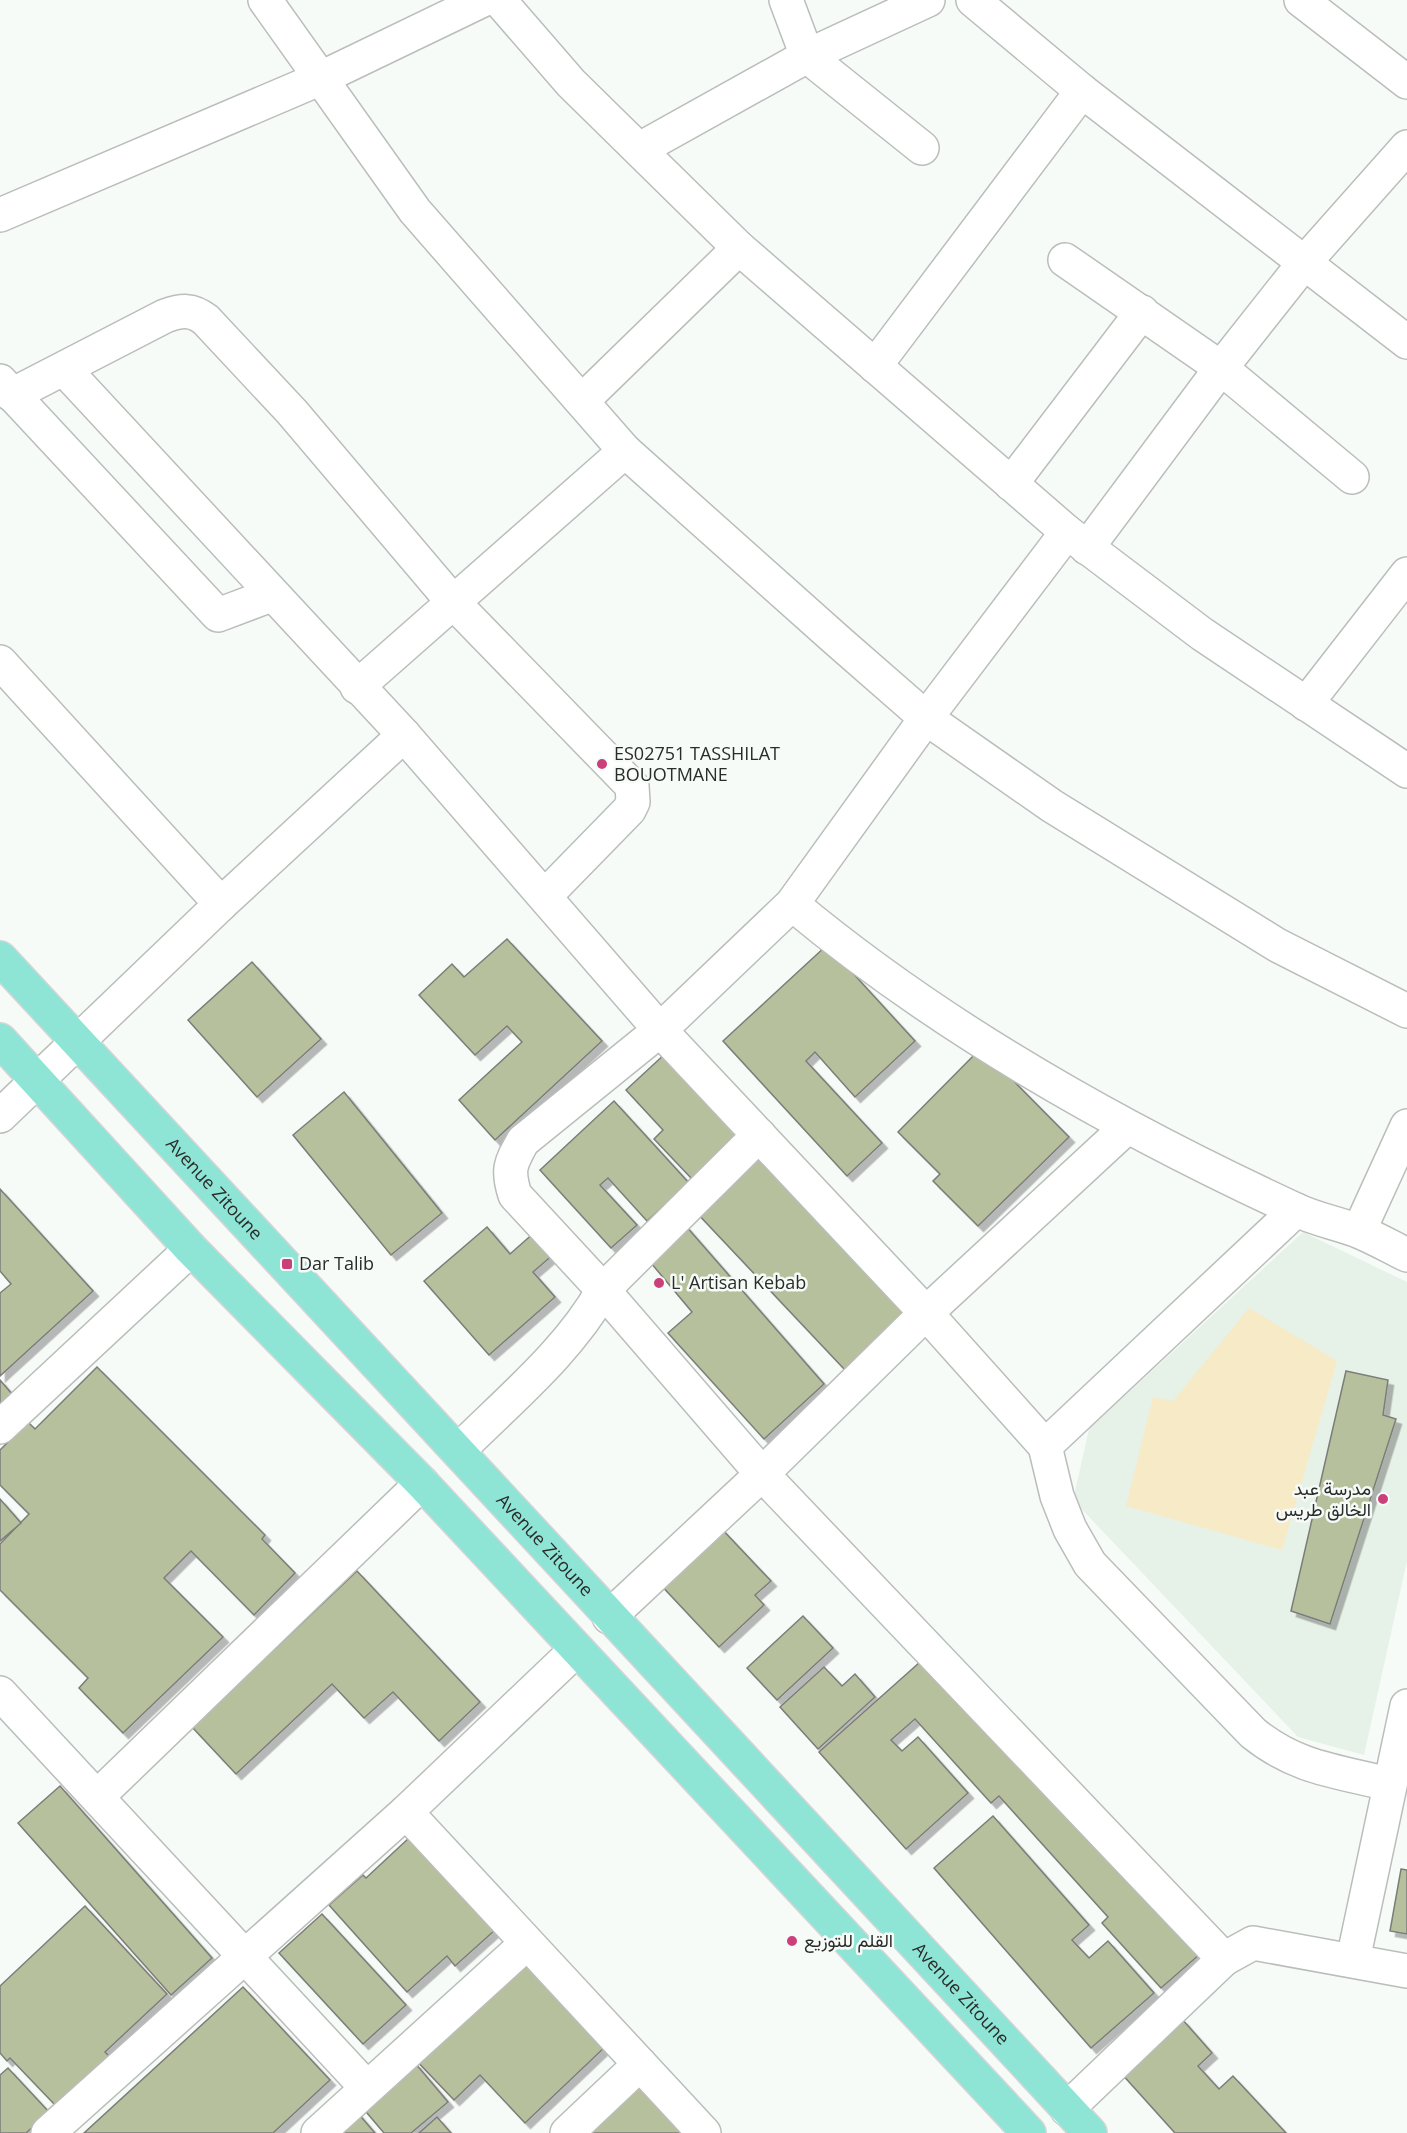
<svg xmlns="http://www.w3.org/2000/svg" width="1407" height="2133" font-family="'Open Sans',Vazirmatn,sans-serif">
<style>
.built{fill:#e6f1e8}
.green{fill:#f7eac7}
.building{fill:#b7c09d;stroke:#7c7d79;stroke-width:1.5;filter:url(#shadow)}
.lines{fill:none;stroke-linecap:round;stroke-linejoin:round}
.minor-casing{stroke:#babebb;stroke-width:36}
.major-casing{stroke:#d4d5d4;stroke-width:36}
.minor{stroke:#fff;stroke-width:33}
.major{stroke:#8ee5d6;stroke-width:33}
.poi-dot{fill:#ca407a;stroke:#f7fbf8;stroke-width:2}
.labels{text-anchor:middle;stroke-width:5;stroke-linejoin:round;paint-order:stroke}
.poi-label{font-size:18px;fill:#2a2c2a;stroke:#f7fbf8;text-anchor:start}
.street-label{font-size:18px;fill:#2a2c2a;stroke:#f7fbf8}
</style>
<defs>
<filter id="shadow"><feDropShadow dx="5.5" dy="5.5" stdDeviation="0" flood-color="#0004"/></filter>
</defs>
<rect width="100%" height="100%" fill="#f7fbf8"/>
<path class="built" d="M1303 1232 1407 1282V1561L1364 1755 1298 1737 1073 1500 1089 1429Z"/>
<path class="green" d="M1249 1308 1337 1361 1282 1550 1126 1506 1153 1397 1173 1401Z"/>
<g class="building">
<path d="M507 939 602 1041 495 1140 459 1100 522 1042 507 1026 475 1055 419 995 452 964 464 977Z"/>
<path d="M827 945 915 1041 855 1097 815 1052 806 1061 882 1143 847 1176 723 1041Z"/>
<path d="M252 962 321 1039 257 1097 188 1020Z"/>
<path d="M981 1048 1069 1137 978 1226 933 1181 940 1174 898 1132Z"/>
<path d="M667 1052 742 1132 692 1179 654 1139 663 1130 626 1090Z"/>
<path d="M344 1092 442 1213 391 1255 293 1135Z"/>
<path d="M614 1101 689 1183 647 1221 608 1178 600 1185 637 1225 611 1248 540 1170Z"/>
<path d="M762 1153 909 1310 845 1370 696 1212Z"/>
<path d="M0 1189 93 1291 0 1376V1293L11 1284 0 1271Z"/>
<path d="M685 1225 824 1384 764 1439 668 1333 692 1312 651 1263Z"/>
<path d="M487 1227 510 1254 536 1231 555 1253 533 1272 555 1297 489 1355 424 1281Z"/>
<path d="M97 1367 265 1535 262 1539 295 1573 254 1615 191 1551 164 1578 223 1637 123 1733 79 1688 88 1678 0 1590V1544L29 1514 0 1485V1450L28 1422 35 1429Z"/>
<path d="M1346 1371 1388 1380 1383 1415 1396 1419 1330 1624 1291 1611Z"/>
<path d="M0 1380 12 1394 0 1405Z"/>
<path d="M0 1499 21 1523 0 1541Z"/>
<path d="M718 1525 771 1581 755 1595 764 1605 719 1647 658 1582Z"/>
<path d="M357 1571 480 1702 439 1741 393 1692 364 1718 332 1684 236 1774 192 1727Z"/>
<path d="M803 1616 833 1648 777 1700 747 1668Z"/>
<path d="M929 1654 1200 1954 1161 1988 1102 1923 1108 1917 999 1796 991 1803 915 1719 891 1740 902 1751 918 1737 968 1793 906 1849 819 1752Z"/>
<path d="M824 1667 842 1686 855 1674 875 1697 818 1749 780 1707Z"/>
<path d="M60 1786 212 1958 171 1995 18 1823Z"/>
<path d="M993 1816 1089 1925 1072 1940 1089 1958 1108 1941 1154 1993 1091 2048 934 1868Z"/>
<path d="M410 1837 495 1930 455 1966 447 1956 407 1992 329 1905 363 1875 366 1878Z"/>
<path d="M1401 1869 1407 1870V1934L1390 1931Z"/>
<path d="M85 1906 167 1994 105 2052 110 2057 57 2107 10 2058 7 2061 0 2053V1986Z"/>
<path d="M322 1914 406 2005 363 2044 279 1953Z"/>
<path d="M521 1955 606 2046 525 2123 480 2075 454 2100 413 2057Z"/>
<path d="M243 1987 330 2080 273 2133H84Z"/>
<path d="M1182 2019 1212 2053 1198 2066 1219 2089 1233 2076 1286 2133H1175L1121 2073Z"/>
<path d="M415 2063 448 2102 411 2133H384L362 2107Z"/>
<path d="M8 2068 49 2112 26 2133H0V2075Z"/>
<path d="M642 2080 687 2133H581Z"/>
<path d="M356 2111 375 2133H331Z"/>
<path d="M437 2117 451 2133H419Z"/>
</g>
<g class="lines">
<defs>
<g id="minor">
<path d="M265 0 415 211 625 451 839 642 926 718 1052 806 1277 945 1407 1011"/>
<path d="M499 0 571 83 739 248 1067 532 1202 634 1407 771"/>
<path d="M786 0 807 56 922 148"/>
<path d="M973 0 1082 91 1407 342"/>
<path d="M1301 0 1407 82"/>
<path d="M640 149 807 56 928 0"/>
<path d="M0 215 319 79 483 0"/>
<path d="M1065 260 1221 368 1352 477"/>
<path d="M875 366 1082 91"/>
<path d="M65 370 404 735 660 1030 926 1313 1045 1446 1057 1496 1070 1529 1090 1564 1253 1733C1296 1768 1336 1771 1389 1784"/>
<path d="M0 381 218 615 271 595"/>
<path d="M12 395 165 316C182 310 192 309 206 320L292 412 453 602 632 786 633 802 629 810 545 896"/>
<path d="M583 400 739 248"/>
<path d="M1011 484 1142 312"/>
<path d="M1067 532 926 718 792 904 660 1030 523 1141C510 1164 507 1170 515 1195L603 1290 762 1474 1224 1959 1253 1943 1407 1971"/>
<path d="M1087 548 1221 368 1304 263 1407 147"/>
<path d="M0 662 221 904 0 1116"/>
<path d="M357 687 625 451"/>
<path d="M1306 704 1407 574"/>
<path d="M221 904 404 735"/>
<path d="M792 904C942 1029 1116 1127 1294 1209 1314 1219 1337 1223 1358 1231 1375 1238 1391 1247 1407 1255"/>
<path d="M1359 1231 1407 1126"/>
<path d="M0 1427 191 1249"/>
<path d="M1045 1446 1296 1210"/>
<path d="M459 1450C509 1400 568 1352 603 1290L759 1135"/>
<path d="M609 1617 762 1474 926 1313 1127 1127"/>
<path d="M0 1693 367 2088"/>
<path d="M97 1797 422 1483"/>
<path d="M406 1812 704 2133"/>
<path d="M1353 1960 1407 1706"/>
<path d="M1067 2109 1224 1959"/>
<path d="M48 2133 406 1812 576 1650"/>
<path d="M318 2133 527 1943"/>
<path d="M567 2133 640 2064"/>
</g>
<g id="major">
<path id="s1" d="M0 958 1090 2133"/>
<path d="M0 1040 191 1249 422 1483 1029 2133"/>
</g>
</defs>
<use href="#minor" class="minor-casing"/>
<use href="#major" class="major-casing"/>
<use href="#minor" class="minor"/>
<use href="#major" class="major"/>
</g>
<g class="poi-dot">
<circle cx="602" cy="764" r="6"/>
<rect x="281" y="1258" width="12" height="12" rx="3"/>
<circle cx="659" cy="1283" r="6"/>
<circle cx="1383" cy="1499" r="6"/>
<circle cx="792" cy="1941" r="6"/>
</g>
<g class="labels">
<g class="poi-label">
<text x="614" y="760">ES02751 TASSHILAT<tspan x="614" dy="21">BOUOTMANE</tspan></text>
<text x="299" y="1270">Dar Talib</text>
<text x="671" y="1289">L' Artisan Kebab</text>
<text x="1371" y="1495" text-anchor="end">مدرسة عبد<tspan x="1371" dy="21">الخالق طريس</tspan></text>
<text x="804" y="1947">القلم للتوزيع</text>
</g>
<g class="street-label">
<text dy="6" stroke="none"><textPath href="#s1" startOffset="315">Avenue Zitoune</textPath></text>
<text dy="6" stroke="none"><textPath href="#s1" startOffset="801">Avenue Zitoune</textPath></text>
<text dy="6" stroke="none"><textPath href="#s1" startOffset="1413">Avenue Zitoune</textPath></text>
</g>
</g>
</svg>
